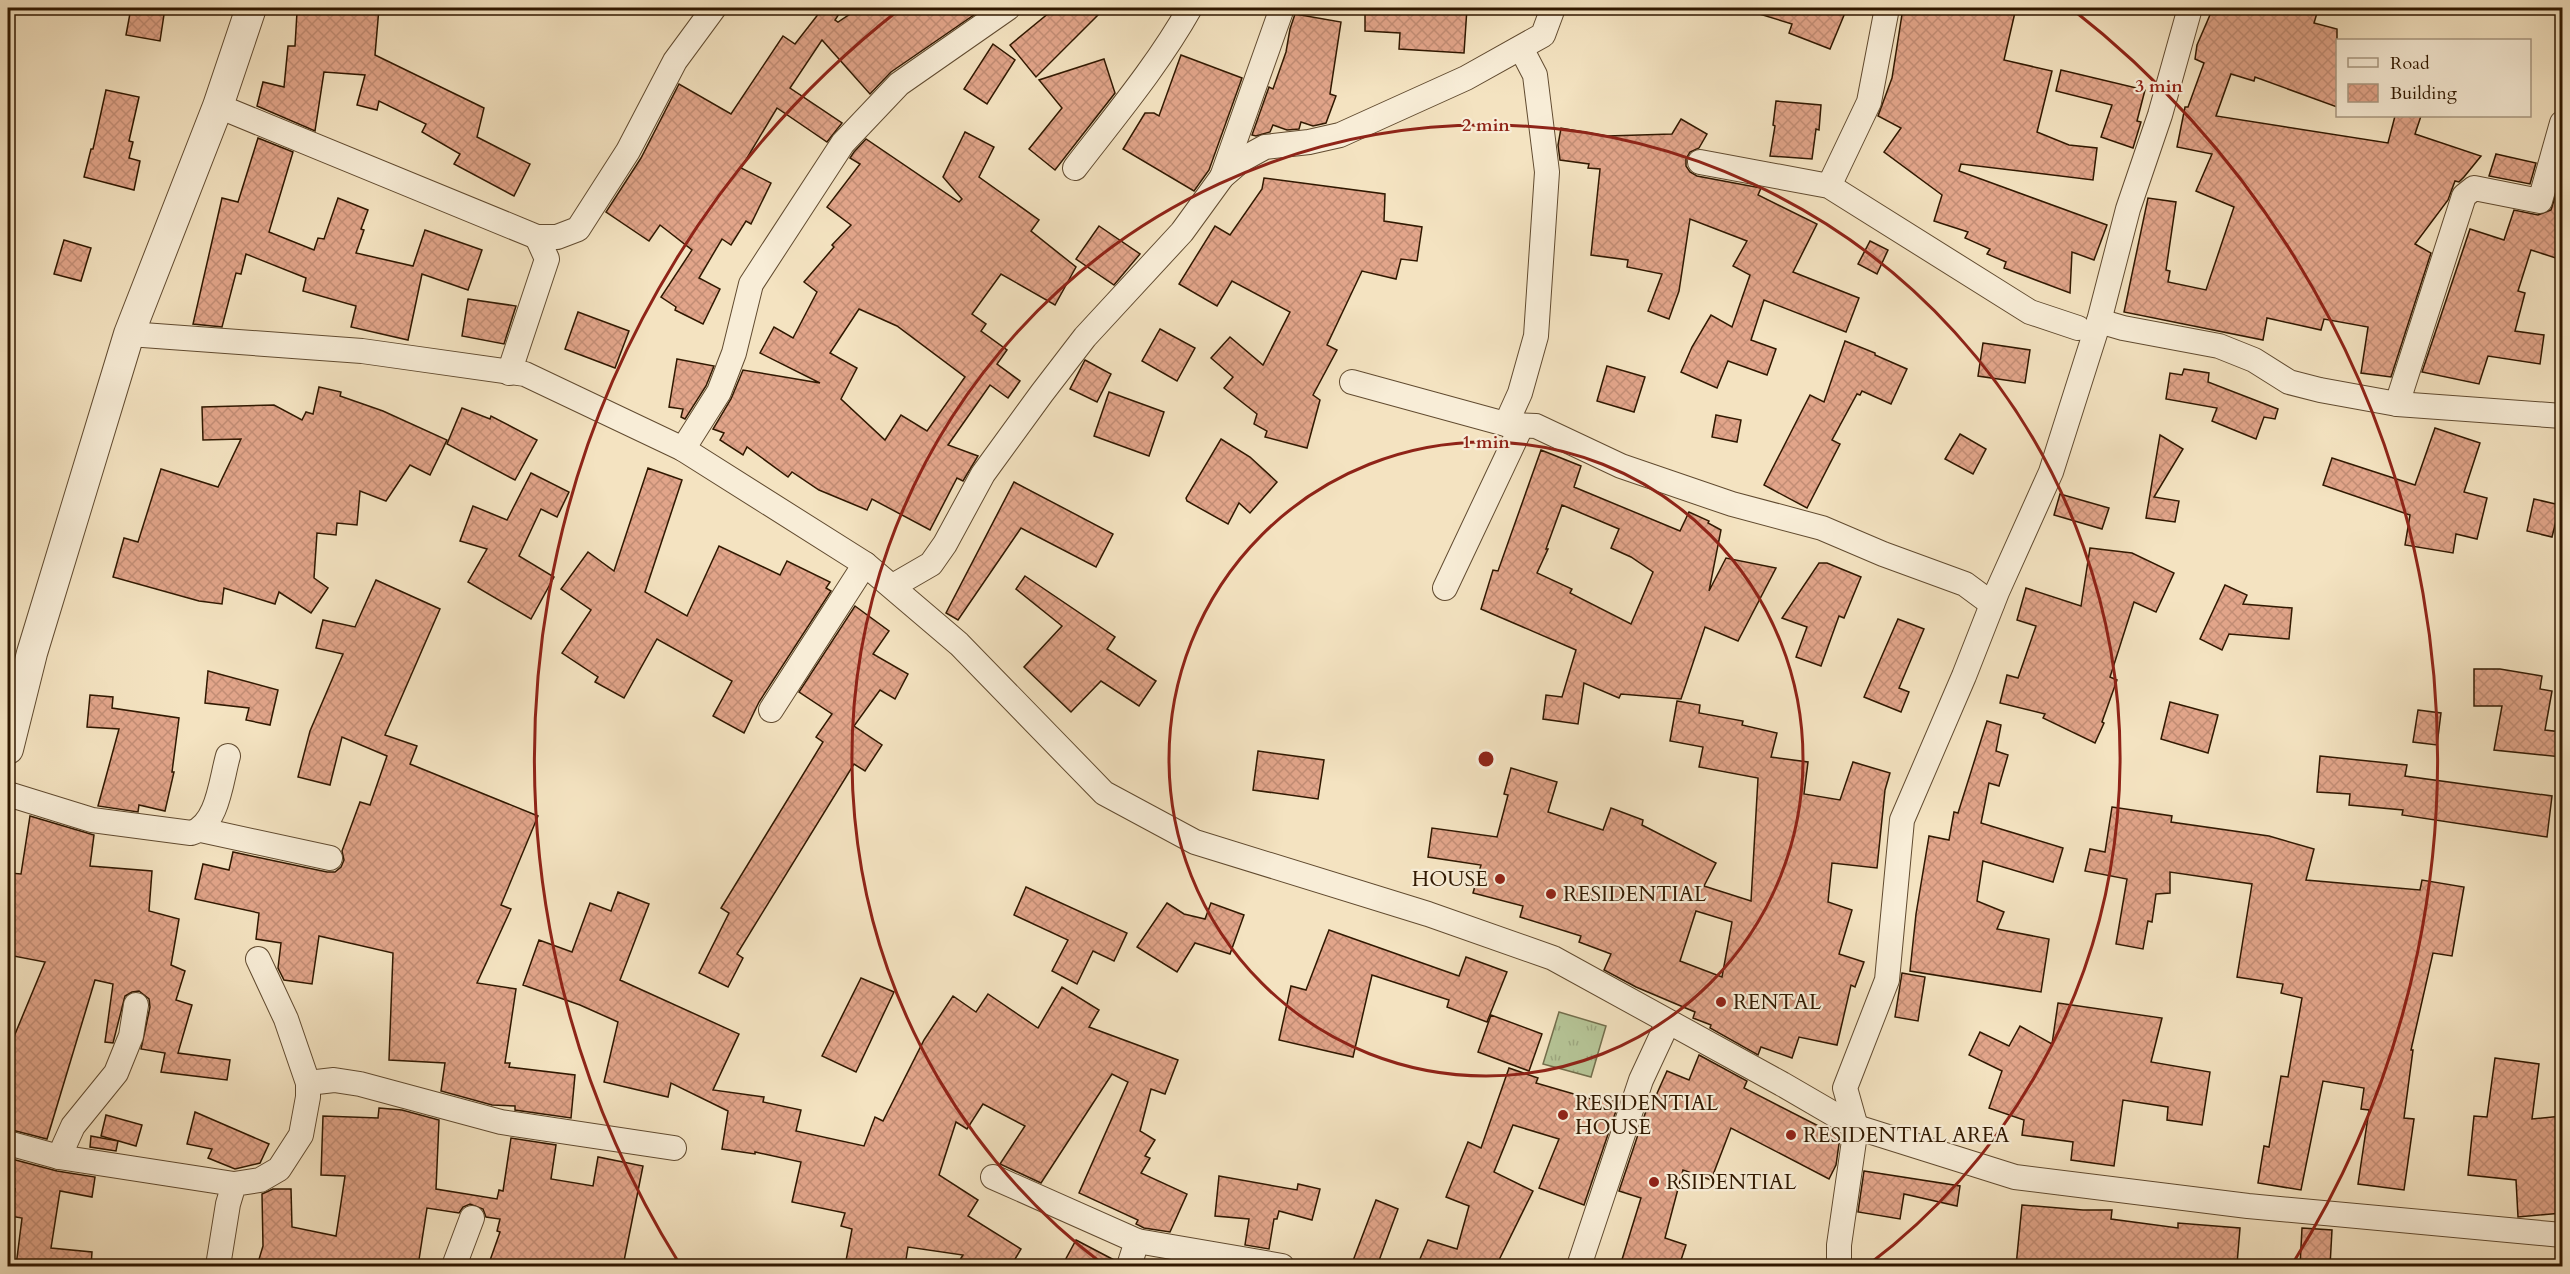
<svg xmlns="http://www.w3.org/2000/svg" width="2570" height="1274" font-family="Cardo,serif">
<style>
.grass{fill:url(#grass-tufts);stroke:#736e4c;stroke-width:1.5}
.building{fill:url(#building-cross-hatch);stroke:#301800;stroke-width:1.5;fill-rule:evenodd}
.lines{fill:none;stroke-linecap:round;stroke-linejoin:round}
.minor-casing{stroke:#614b30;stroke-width:26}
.tertiary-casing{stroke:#614b30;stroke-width:32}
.minor{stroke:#f8edd7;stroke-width:24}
.tertiary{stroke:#f8edd7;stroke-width:30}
.ring{fill:none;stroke:#8f2418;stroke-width:3}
.poi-dot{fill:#8f2418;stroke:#f8edd7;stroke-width:2}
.labels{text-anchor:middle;stroke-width:4.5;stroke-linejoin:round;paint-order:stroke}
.poi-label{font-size:21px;fill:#301800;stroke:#f8edd7;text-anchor:start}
.centre{fill:#8f2418;stroke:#f8edd7;stroke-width:3}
.ring-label{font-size:18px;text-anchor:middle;font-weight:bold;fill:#8f2418;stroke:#f8edd7;stroke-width:4.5;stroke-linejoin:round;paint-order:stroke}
</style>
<defs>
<pattern id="grass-tufts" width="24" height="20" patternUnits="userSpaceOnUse" patternTransform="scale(1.5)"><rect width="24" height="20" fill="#b6c597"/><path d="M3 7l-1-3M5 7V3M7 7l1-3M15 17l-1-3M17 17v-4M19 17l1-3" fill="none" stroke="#9da880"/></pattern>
<pattern id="building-cross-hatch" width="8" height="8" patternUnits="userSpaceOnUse" patternTransform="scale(1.5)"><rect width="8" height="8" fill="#e2a58a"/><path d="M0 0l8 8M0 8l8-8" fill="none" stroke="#c28d75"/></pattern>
</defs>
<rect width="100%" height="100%" fill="#f4e3c1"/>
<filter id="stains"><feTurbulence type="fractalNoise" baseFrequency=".00333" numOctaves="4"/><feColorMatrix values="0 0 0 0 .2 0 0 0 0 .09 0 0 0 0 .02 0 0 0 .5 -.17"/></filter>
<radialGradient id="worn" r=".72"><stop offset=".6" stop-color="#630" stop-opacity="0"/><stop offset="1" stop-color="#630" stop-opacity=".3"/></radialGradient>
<path class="grass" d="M1559 1012 1606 1026 1591 1077 1543 1064Z"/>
<g class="building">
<path d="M131 8H165L160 41 126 35Z"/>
<path d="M303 8H379L375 55 484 108 477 137 530 164 514 196 454 164 460 154 422 132 426 124 379 101 377 110 357 105 365 75 324 72 315 131 257 106 263 82 284 87 288 46H295L297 12H302Z"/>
<path d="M823 8H837L841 11 835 20 838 22 859 8H984L891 72 870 94 822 40 790 88 842 123 827 142 777 108 741 168 771 183 751 224 746 221 731 245 722 239 699 278 720 289 703 324 675 310 676 307 661 297 692 250 660 225 649 241 606 212 641 158 679 84 731 114 783 36 795 44Z"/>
<path d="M1055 8H1105L1036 77 1010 45Z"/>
<path d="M1365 8H1467L1464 53 1399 49 1400 33 1365 31Z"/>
<path d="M1756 8H1847L1830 49 1789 33 1792 24 1756 13Z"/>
<path d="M1903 8 1938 13 1940 8H2016L2004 60 2052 71 2037 132 2069 145 2097 148 2093 180 1961 164 1959 171 2107 225 2094 260 2072 252 2070 293 2004 268 2006 262 1987 254 1990 249 1965 238 1968 232 1934 221 1942 195 1884 152 1901 128 1878 116 1892 78Z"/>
<path d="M2213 8H2300L2317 13 2314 23 2337 29V107L2255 77 2254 81 2231 74 2216 116 2388 143 2395 116H2421L2415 134 2481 156 2464 177 2459 182 2455 181 2448 200 2415 244 2431 253 2391 377 2361 373 2368 327 2324 319 2321 330 2267 318 2263 340 2124 312 2148 198 2176 202 2166 270 2170 271 2168 282 2206 290 2234 207 2196 191 2212 154 2177 147 2185 107H2188L2204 63 2195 59 2197 45Z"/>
<path d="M1295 14 1341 22 1330 94 1336 96 1326 123 1313 126 1301 122 1299 129 1287 130 1273 125 1270 132 1256 136 1252 135 1269 87 1273 89 1286 52 1290 29Z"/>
<path d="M993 44 1015 60 987 104 964 89Z"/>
<path d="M1181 55 1242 78 1209 170 1194 191 1123 149 1145 113H1154L1159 116Z"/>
<path d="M1104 59 1115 93 1055 170 1029 149 1062 108 1039 80Z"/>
<path d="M2061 70 2145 90 2137 121 2141 122 2133 148 2101 137 2112 105 2056 91Z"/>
<path d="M106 90 139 97 129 141 133 142 129 158 140 161 134 190 84 177 91 149H93Z"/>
<path d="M1776 101 1821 105 1819 130 1816 129 1812 159 1770 156 1775 126 1773 125Z"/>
<path d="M1681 119 1707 134 1699 148 1690 152 1686 159V166L1690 172 1697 176 1761 188 1758 195 1817 224 1793 272 1859 298 1846 332 1764 300 1751 340 1776 349 1767 375 1728 361 1717 388 1681 372 1692 347 1711 315 1732 327 1750 275 1733 266 1747 241 1690 219 1679 291 1669 319 1648 311 1662 274 1627 267 1628 260 1591 255 1600 169 1588 168 1589 164 1560 160 1558 145 1561 128 1607 136 1672 134Z"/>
<path d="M965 132 994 147 979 177 1039 220 1031 231 1076 267 1055 305 1001 274 972 314 986 324 981 331 1007 350 997 364 1020 381 1008 398 990 385 948 445 978 456 963 481 957 478 930 530 872 499 867 510 819 490 792 472 788 477 747 447 743 455 720 440 724 433 713 429 731 399 743 370 820 383 760 353 774 327 793 338 817 292 804 282 834 247 832 245 851 225 827 207 860 164 850 158 854 152 866 139 959 202 962 199 943 177ZM859 309 897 326 965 377 927 431 901 415 885 440 841 399 857 368 830 353Z"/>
<path d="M258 138 293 152 269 232 314 250 318 238 324 239 338 198 368 210 361 229 364 230 356 253 413 266 425 230 482 250 468 290 422 274 408 340 351 327 356 306 303 291 306 278 246 254 241 274 236 273 222 327 193 324 222 198 238 202Z"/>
<path d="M2496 154 2536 163 2530 184 2489 176Z"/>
<path d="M2562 174V260L2531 250 2518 291 2525 293 2515 331 2544 335 2540 364 2488 356 2479 384 2422 372 2470 229 2504 240 2514 210 2538 215 2551 210Z"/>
<path d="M1264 178 1385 194 1384 221 1422 227 1417 261 1401 259 1396 279 1362 271 1327 345 1337 350 1313 395 1320 400 1307 448 1265 437 1267 431 1254 424 1257 414 1224 388 1233 377 1211 358 1230 337 1263 365 1290 312 1232 281 1217 306 1179 284 1215 226 1230 235 1262 189Z"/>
<path d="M1099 226 1140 254 1114 285 1076 259Z"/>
<path d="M64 240 91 248 81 281 54 274Z"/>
<path d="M1870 241 1888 250 1877 274 1858 264Z"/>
<path d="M468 299 516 306 504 344 462 336Z"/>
<path d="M578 312 629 331 615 368 565 349Z"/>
<path d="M1160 329 1195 348 1177 381 1142 361Z"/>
<path d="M1845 341 1875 353V355L1907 369 1891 404 1862 391 1860 395 1857 394 1832 440 1840 444 1807 508 1764 485 1810 395 1824 402Z"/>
<path d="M1983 343 2030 350 2025 383 1978 376Z"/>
<path d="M677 359 714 366 706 386 685 419 681 417 683 409 669 407Z"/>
<path d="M1085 360 1111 374 1097 402 1070 389Z"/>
<path d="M1607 366 1645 377 1634 412 1597 401Z"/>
<path d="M2184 369 2209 373 2208 382 2278 409 2275 419 2264 417 2256 439 2212 421 2217 408 2166 399 2170 373 2182 375Z"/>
<path d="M319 387 341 392 340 396 383 411 447 440 430 475 410 465 386 501 360 491 357 525 337 523 336 535 317 533 314 578 328 588 311 613 279 592 275 604 224 588 222 604 199 601 113 577 124 538 138 542 161 469 218 487 241 439 203 440 202 407 274 405 302 420 306 412 313 414Z"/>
<path d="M1109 392 1164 412 1149 456 1094 436Z"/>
<path d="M462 408 490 419 491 416 537 440 515 480 447 444Z"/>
<path d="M1716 415 1741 420 1737 442 1712 437Z"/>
<path d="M2435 428 2480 443 2464 492 2487 498 2477 539 2456 534 2453 553 2405 545 2410 515 2323 485 2332 458 2415 485Z"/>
<path d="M1960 434 1986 449 1973 474 1945 459Z"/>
<path d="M2160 435 2183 449 2154 497 2179 501 2175 522 2146 518Z"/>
<path d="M1221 439 1250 457 1277 482 1250 513 1239 503 1228 524 1187 501 1186 498Z"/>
<path d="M1541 450 1581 466 1574 487 1680 531 1689 512 1709 521 1708 523 1721 530 1709 591 1726 558 1776 568 1738 641 1705 627 1681 699 1621 694 1619 698 1584 683 1578 724 1543 719 1546 695 1562 697 1576 650 1481 609 1493 570 1498 571ZM1562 505 1619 529 1611 548 1631 557 1653 572 1631 624 1570 593 1572 589 1537 573 1548 549H1546Z"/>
<path d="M648 468 682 480 645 592 687 616 719 546 780 575 787 561 830 582 826 588 831 591 759 702 744 733 713 716 732 681 657 639 624 698 595 682 598 677 562 653 591 610 561 589 588 552 614 571Z"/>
<path d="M531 473 569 492 557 517 541 509 519 556 554 577 531 619 468 582 487 549 460 541 473 506 507 520Z"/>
<path d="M1014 482 1113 534 1096 567 1021 528 958 620 946 613Z"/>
<path d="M2060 494 2109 508 2102 529 2054 515Z"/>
<path d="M2534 499 2560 505 2552 537 2527 531Z"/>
<path d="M2090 548 2132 553 2174 573 2156 612 2134 602 2110 677 2117 680 2102 722 2104 723 2095 743 2043 718 2045 714 2000 703 2007 675 2018 678 2036 626 2017 620 2026 588 2081 606Z"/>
<path d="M1819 563H1827L1861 577 1844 618 1839 616 1821 666 1796 657 1807 627 1782 618Z"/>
<path d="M1025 576 1115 637 1107 649 1156 681 1139 706 1101 681 1071 712 1024 667 1062 626 1016 589Z"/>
<path d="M376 580 440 609 385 735 417 746 410 764 538 816 501 905 511 909 477 983 516 989 505 1063H510L509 1067 575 1075 571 1118 515 1110V1106L492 1105 441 1091 445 1063 389 1060 393 953 319 936 312 984 284 980 278 968 281 943 256 939 259 913 195 899 203 864 229 870 233 852 327 872H335L341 867 344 860 342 851 360 802 370 805 387 756 342 737 330 785 298 777 310 731 343 654 316 648 323 620 355 627Z"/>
<path d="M2225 585 2247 595 2243 604 2292 608 2289 639 2229 634 2222 650 2200 639Z"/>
<path d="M855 606 889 631 873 654 908 674 895 699 880 690 854 726 882 745 865 771 854 764 737 954 743 958 728 987 699 973 729 913 721 908 823 742 816 737 832 714 799 692Z"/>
<path d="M1898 619 1924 629 1899 688 1909 692 1901 712 1864 697Z"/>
<path d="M2474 669H2500L2542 676 2540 689 2552 691 2545 730 2562 732V757L2494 750 2502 706H2474Z"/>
<path d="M208 671 278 690 270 725 246 720 249 708 205 703Z"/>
<path d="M90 695 113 697 112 708 179 718 172 772H174L165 811 139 805 138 812 98 806 119 729 87 727Z"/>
<path d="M1677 701 1700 705 1699 713 1743 721 1742 725 1777 733 1771 757 1808 762 1804 794 1840 800 1853 762 1890 773 1885 790 1877 868 1832 863 1828 902 1852 910 1839 954 1864 962 1855 987 1851 985 1837 1045 1799 1037 1792 1058 1761 1047 1758 1055 1710 1028 1711 1025 1693 1018 1695 1012 1636 987 1604 970 1611 954 1579 942 1581 936 1520 917 1523 906 1473 893 1481 865 1428 857 1432 828 1497 837 1508 795 1504 794 1511 768 1557 782 1548 812 1603 830 1611 808 1643 820 1642 825 1716 863 1704 886 1751 901 1758 778 1699 767 1703 747 1670 741ZM1696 911 1732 922 1722 977 1680 961Z"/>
<path d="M2170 702 2218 715 2208 753 2161 739Z"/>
<path d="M2418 710 2441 713 2437 745 2413 742Z"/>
<path d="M1987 721 2001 725 1996 751 2008 755 1999 786 1989 783 1981 823 2063 848 2053 882 1983 861 1977 901 2004 912 1997 929 2049 939 2041 992 1910 971 1916 914 1929 836 1949 840 1954 812 1958 813Z"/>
<path d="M1258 751 1324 760 1318 799 1253 790Z"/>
<path d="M2320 756 2407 765 2405 776 2552 796 2547 837 2402 815 2403 810 2349 805 2350 794 2317 792Z"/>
<path d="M2112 807 2172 816 2171 822 2269 836 2314 849 2306 880 2420 890 2422 880 2464 887 2452 956 2433 953 2411 1050H2413L2404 1118 2414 1119 2404 1190 2358 1184 2369 1110 2361 1109 2364 1088 2323 1081 2301 1190 2258 1183 2264 1146 2269 1147 2281 1076 2288 1077 2302 998 2281 993 2283 984 2237 977 2252 884 2170 872V893L2156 894 2152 922 2148 921 2143 949 2116 944 2127 879 2085 871 2090 849 2105 852Z"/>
<path d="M30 816 94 835 90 866 152 871 149 911 179 919 171 965 185 971 176 1000 192 1005 178 1053 230 1060 227 1080 161 1072 165 1053 141 1049 150 1007 149 999 139 991 132 992 125 996 113 1043 105 1042 113 984 95 980 47 1139 8 1129V1051L45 962 8 955V891L10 873 21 874Z"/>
<path d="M1026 887 1127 933 1114 961 1093 951 1077 984 1052 971 1068 940 1014 915Z"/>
<path d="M618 892 649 904 620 980 739 1034 713 1090 764 1097 763 1102 801 1110 796 1131 864 1146 875 1117 883 1121 924 1040 953 996 976 1012 988 994 1038 1028 1062 987 1099 1010 1089 1027 1178 1060 1165 1094 1151 1089 1140 1131 1155 1140 1145 1156 1150 1158 1141 1173 1187 1194 1170 1232 1144 1228 1136 1224 1138 1220 1079 1193 1128 1082 1112 1074 1041 1183 1000 1164 1025 1126 983 1104 967 1129 956 1122 939 1175 978 1200 968 1216 1021 1249 1011 1266H956L963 1255 908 1247 905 1266H845L852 1229 841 1226 845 1213 792 1202 801 1162 755 1152V1154L722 1149 728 1111 671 1083 668 1097 604 1082 618 1022 580 1005 523 985 539 940 572 952 590 903 611 911Z"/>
<path d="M1167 903 1184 914 1205 919 1211 903 1244 915 1230 954 1195 943 1177 972 1137 947Z"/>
<path d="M1329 930 1459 976 1466 957 1507 972 1487 1022 1447 1007 1449 1000 1372 975 1353 1057 1279 1040 1291 986 1306 990Z"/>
<path d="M1902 973 1925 977 1918 1021 1895 1017Z"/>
<path d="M861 978 894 992 856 1072 822 1056Z"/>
<path d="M2058 1003 2162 1018 2151 1062 2210 1072 2202 1125 2167 1120 2168 1107 2123 1100 2114 1166 2071 1160 2073 1142 2022 1135 2024 1120 1989 1108 2002 1071 1969 1055 1980 1032 2009 1046 2020 1026 2052 1044Z"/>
<path d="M1491 1015 1542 1034 1529 1071 1478 1052Z"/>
<path d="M1699 1055 1747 1081 1744 1088 1840 1137 1836 1165 1829 1179 1731 1128 1711 1180 1683 1170 1665 1238 1686 1245 1679 1266H1620L1641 1198 1619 1191 1647 1108 1650 1109 1667 1071 1689 1080Z"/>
<path d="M2495 1058 2539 1064 2532 1119 2562 1116V1213L2518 1217 2516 1180 2468 1175 2474 1116 2487 1117Z"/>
<path d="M1509 1068 1538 1078 1536 1083 1598 1101 1599 1097 1619 1102 1584 1205 1539 1188 1559 1139 1513 1125 1494 1172 1533 1191 1496 1266H1417L1428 1240 1457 1249 1469 1206 1446 1197 1468 1142 1481 1148Z"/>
<path d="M379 1108 402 1110 439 1120 436 1189 497 1199 499 1190 503 1191 511 1138 556 1145 551 1179 593 1186 598 1157 643 1166 623 1266H488L500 1232 497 1231 500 1219 486 1217 483 1209 470 1204 463 1207 459 1213 427 1208 418 1266H257L263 1246 262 1194 273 1189H291L292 1227 336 1236 345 1176 321 1175 323 1116 378 1118Z"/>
<path d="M195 1112 269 1144 260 1163 235 1169 208 1158 212 1149 187 1144Z"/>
<path d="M106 1115 142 1125 136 1146 101 1136Z"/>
<path d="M91 1136 118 1141 116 1151 90 1147Z"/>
<path d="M8 1158 57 1171 95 1177 92 1197 60 1191 51 1248 92 1252 91 1266H16L22 1218 10 1216 15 1189 8 1188Z"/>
<path d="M1864 1171 1960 1186 1957 1206 1904 1194 1900 1219 1858 1212Z"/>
<path d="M1219 1176 1297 1190 1298 1184 1320 1189 1312 1220 1279 1211 1277 1219H1274L1269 1249 1245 1245 1249 1219 1215 1216Z"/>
<path d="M1376 1200 1398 1209 1377 1266H1351Z"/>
<path d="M2022 1205 2083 1210H2112L2111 1219 2178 1228V1223L2240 1228 2237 1264 2198 1260V1266H2016Z"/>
<path d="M2302 1228 2332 1230 2330 1266H2300Z"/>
<path d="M1076 1240 1116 1261 1115 1266H1062Z"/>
</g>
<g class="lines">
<defs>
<g id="minor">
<path d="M218 106 537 237H557L578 229 628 151 675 61 714 8"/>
<path d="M1700 162 1829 186 2030 312 2078 328"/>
<path d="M1075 168C1115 116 1158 65 1190 8"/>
<path d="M1222 177 1282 8"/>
<path d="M1829 186 1869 102 1887 8"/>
<path d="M2099 321 2123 328 2219 346 2254 360 2289 382 2320 390 2397 404 2562 416"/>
<path d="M129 334 362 351 525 374 683 449 865 564 959 644 1104 793 1195 842 1428 914 1553 958 1782 1084 1856 1127 2015 1177 2248 1206 2562 1235"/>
<path d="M509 373 547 259 537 237"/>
<path d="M1352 382 1509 425 1536 426 1621 466 1732 504 1822 528 1883 554 1965 584 1992 604"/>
<path d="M2397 404 2464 196 2474 188 2540 201 2562 123"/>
<path d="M1506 424 1520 393 1536 336 1547 172 1535 75 1522 50H1517"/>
<path d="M683 449 719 392 734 353 751 284 843 143 899 84 1008 8"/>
<path d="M893 586 931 564 945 544 983 474 1042 393 1085 337 1182 232 1222 177 1243 159 1265 147 1309 142 1340 135 1466 78 1543 35 1553 8"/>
<path d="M1445 588 1521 427"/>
<path d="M771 710 865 564"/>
<path d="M8 794 92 820 191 833C218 825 221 780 228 756"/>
<path d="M201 830 330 858"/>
<path d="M308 1083 334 1080 360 1084 501 1122 674 1148"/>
<path d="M8 1143 59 1157 234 1184"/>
<path d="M59 1157 73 1126 116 1073 131 1036 136 1005"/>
<path d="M993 1177 1137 1241 1129 1266"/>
<path d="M1137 1241 1282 1266"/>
<path d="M218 1266 228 1204 234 1184 260 1180 279 1169 301 1135 308 1097V1083L286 1019 258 959"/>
<path d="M454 1266 472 1218"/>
<path d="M1579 1266 1641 1080 1668 1022"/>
<path d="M1839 1266V1245L1856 1127 1845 1088 1887 980 1902 820 1964 676 1997 592 2051 472 2099 321 2128 209 2160 115 2190 8"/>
</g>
<path id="tertiary" d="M8 749 32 653 129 334 218 106 251 8"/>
</defs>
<use href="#minor" class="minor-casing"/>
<use href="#tertiary" class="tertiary-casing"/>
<use href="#minor" class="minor"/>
<use href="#tertiary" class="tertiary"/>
</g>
<g class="ring">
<circle cx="1486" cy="759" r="317"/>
<path d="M1104 1265A634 634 0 1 1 1868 1265"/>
<path d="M679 1263A952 952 0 0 1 900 9M2072 9A952 952 0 0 1 2293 1263"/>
</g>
<g class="poi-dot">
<circle cx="1500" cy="879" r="6"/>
<circle cx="1551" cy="894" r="6"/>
<circle cx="1721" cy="1002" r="6"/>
<circle cx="1563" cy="1115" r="6"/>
<circle cx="1791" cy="1135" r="6"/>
<circle cx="1654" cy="1182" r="6"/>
</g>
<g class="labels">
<g class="poi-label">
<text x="1488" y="886" text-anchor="end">HOUSE</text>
<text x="1563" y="901">RESIDENTIAL</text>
<text x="1733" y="1009">RENTAL</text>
<text x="1575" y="1110">RESIDENTIAL<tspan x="1575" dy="24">HOUSE</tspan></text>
<text x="1803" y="1142">RESIDENTIAL AREA</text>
<text x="1666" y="1189">RSIDENTIAL</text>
</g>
</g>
<circle cx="1486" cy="759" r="9" class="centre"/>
<g class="ring-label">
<text x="2159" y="92">3 min</text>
<text x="1486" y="131">2 min</text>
<text x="1486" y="448">1 min</text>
</g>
<rect width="2570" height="1274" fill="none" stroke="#f4e3c1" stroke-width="30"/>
<rect x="9" y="9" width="2552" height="1256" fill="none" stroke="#301800" stroke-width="3"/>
<rect x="15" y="15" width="2540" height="1244" fill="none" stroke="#301800" stroke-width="1.5"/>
<rect x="2336" y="39" width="195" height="78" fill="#f8edd7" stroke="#a89881" stroke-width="1.5"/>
<rect x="2348" y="58" width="30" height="9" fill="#f8edd7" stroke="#a89881" stroke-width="1.5"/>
<text x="2390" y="69" font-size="18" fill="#301800">Road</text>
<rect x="2348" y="84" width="30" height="18" fill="url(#building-cross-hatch)" stroke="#a89881" stroke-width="1.5"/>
<text x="2390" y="99" font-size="18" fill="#301800">Building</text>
<rect width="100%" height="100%" filter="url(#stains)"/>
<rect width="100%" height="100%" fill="url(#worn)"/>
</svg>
